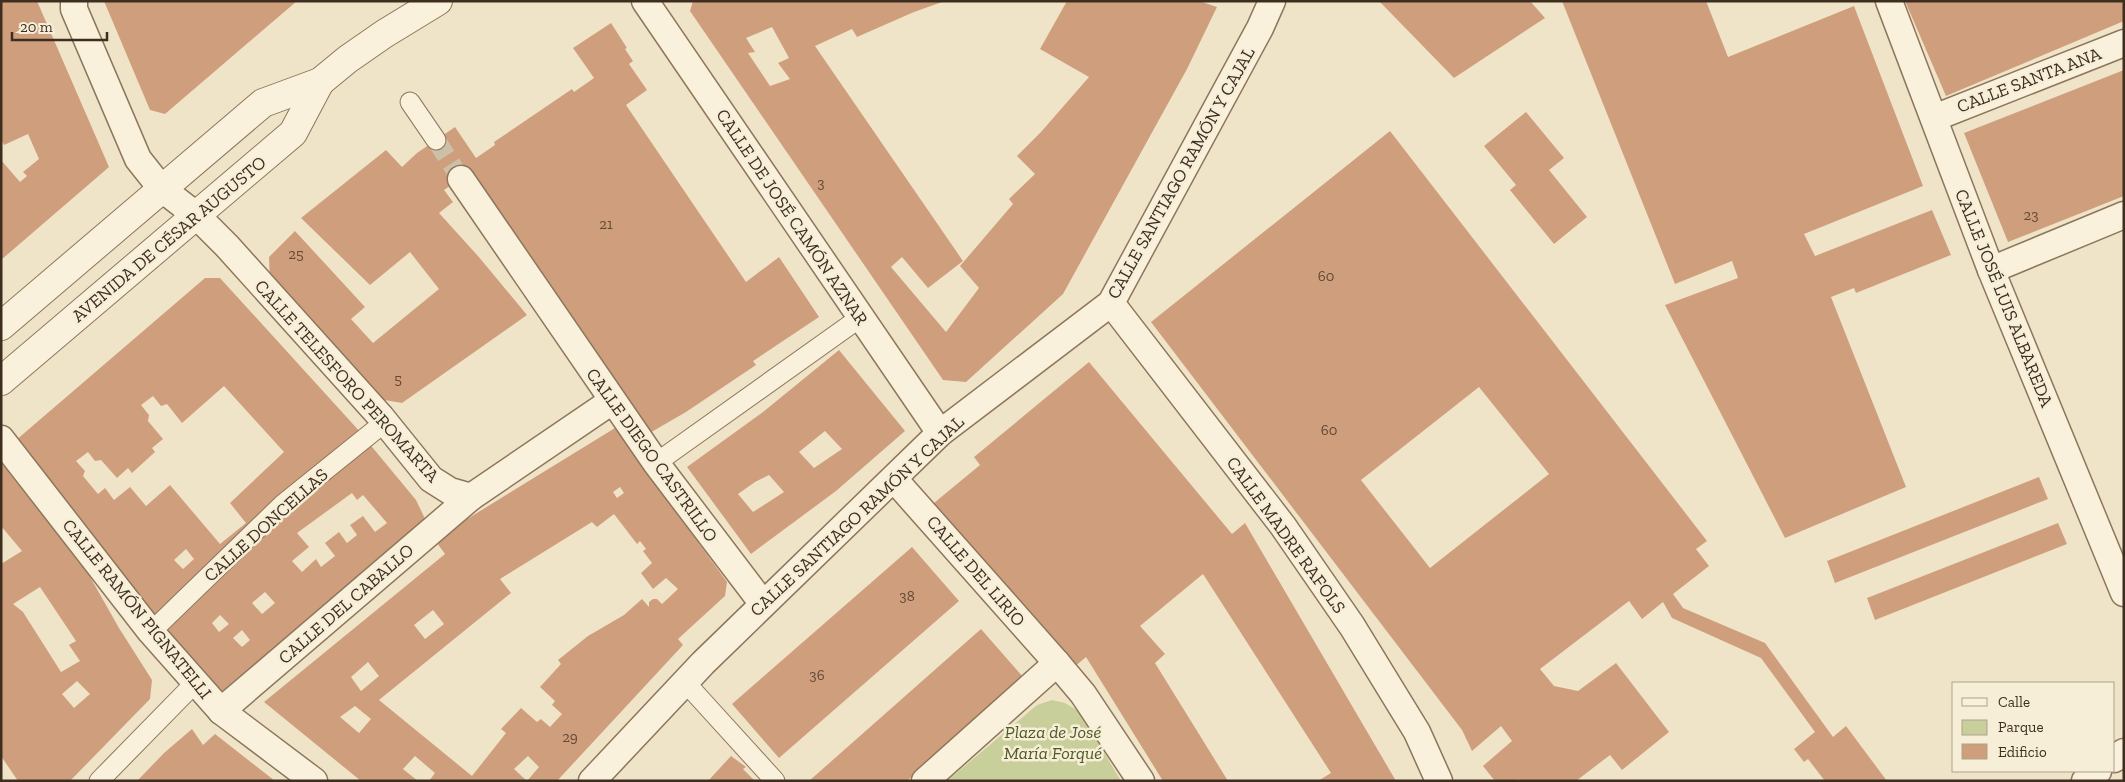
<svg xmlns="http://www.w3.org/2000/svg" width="2125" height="782" font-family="'Zilla Slab',serif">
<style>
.green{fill:#c9cf9b}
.building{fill:#cf9f7d;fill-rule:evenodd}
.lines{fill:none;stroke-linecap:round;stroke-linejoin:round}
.pedestrian-tunnel{stroke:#ccc0a6;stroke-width:19;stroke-dasharray:19 9;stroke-linecap:butt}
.pedestrian-casing{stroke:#8d765c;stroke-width:21}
.minor-casing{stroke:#8d765c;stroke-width:29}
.tertiary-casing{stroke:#8d765c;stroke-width:30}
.pedestrian{stroke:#faf1dc;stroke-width:19}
.minor{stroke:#faf1dc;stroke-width:26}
.tertiary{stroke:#faf1dc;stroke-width:28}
.labels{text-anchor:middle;stroke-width:5;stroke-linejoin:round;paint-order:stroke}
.number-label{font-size:15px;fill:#624a37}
.street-label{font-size:18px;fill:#3d2e20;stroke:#f7eed8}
.park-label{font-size:18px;font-style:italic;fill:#4d5a26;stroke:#f7eed8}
</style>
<rect width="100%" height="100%" fill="#f0e4c8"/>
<path class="green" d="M1052 700 1065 703 1080 712 1121 781H947L1037 705Z"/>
<g class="building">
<path d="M1 1H37L109 167 1 260V160L20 182 27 176 23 172 39 159 28 134 4 145 1 139Z"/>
<path d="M104 1H297L165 114 150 110Z"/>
<path d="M693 1H945L914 12 857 37 852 29 815 46 963 261 928 288 902 257 891 267 946 332 979 288 960 266 1013 204 1009 199 1035 174 1017 156 1041 132 1089 77 1040 49 1067 1H1199L1217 7 1187 69 1063 294 966 382 943 380 690 11ZM772 27 789 58 778 63 790 79 770 86 748 53 755 52 746 38Z"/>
<path d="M1379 1H1530L1545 18 1454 78Z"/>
<path d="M1562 1H1706L1728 57 1854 6 1923 186 1804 234 1815 256 1932 210 1951 255 1856 293 1854 288 1831 297 1906 487 1785 538 1665 305 1738 278 1732 261 1675 284Z"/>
<path d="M1905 1H2124V21L1946 96Z"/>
<path d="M611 23 627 48 625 49 633 61 629 64 647 90 626 105 746 282 779 257 819 317 753 361 756 365 686 412 648 434 468 173 444 190 453 202 439 213 478 256 527 315 402 403 373 398 270 284 269 257 295 231 365 307 351 319 373 343 439 289 410 252 370 285 301 218 386 150 402 167 417 153 455 127 476 158 495 145 494 142 572 89 574 92 594 78 573 48Z"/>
<path d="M2124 70V196L2008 242 1964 133Z"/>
<path d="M1526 112 1564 158 1549 170 1587 217 1554 244 1510 190 1516 185 1484 146Z"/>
<path d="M1390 131 1707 541 1696 549 1709 566 1673 594 1683 608 1765 643 1833 737 1846 726 1887 781H1825L1808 759 1804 762 1794 749 1815 732 1761 658 1672 618 1663 602 1642 619 1629 601 1540 669 1554 686 1578 691 1616 663 1669 732 1622 770 1610 755 1576 781H1520L1519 779 1516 781H1495L1483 766 1512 741 1501 726 1472 751 1462 730 1151 322ZM1479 387 1549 474 1430 568 1361 480Z"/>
<path d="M205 278H220L362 434 158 619 15 441ZM224 386 284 452 230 503 246 523 220 544 170 485 146 506 130 487 114 500 105 488 98 494 83 476 85 471 76 461 88 452 95 461 101 460 117 478 128 468 132 473 155 452 152 448 163 439 148 421 149 415 141 405 153 396 161 406 167 404 182 423ZM186 549 194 559 183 569 174 560Z"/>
<path d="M839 350 905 431 836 491 751 554 687 467 763 412ZM825 431 842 449 814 468 799 452ZM769 475 784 492 753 512 738 494 755 482Z"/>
<path d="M1089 362 1232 534 1245 523 1396 781H1318L1331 773 1203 574 1140 626 1165 654 1155 663 1228 781H1163L1086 657 1073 668 934 503 980 465 974 457Z"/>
<path d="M615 428 727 582 725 596 678 639 683 645 557 781H527L539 767 528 756 514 769 527 781H429L435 773 415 756 403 769 418 781H361L264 702 445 554 437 543 459 524ZM620 487 624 493 617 498 613 492ZM614 514 637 544 640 541 646 549 643 551 652 563 641 573 653 589 666 578 678 589 662 604 657 599H653L649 602V607L642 599 624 615 588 636 558 660 561 664 540 687 555 701 552 705 562 714 550 727 541 719 537 722 521 708 501 729 506 733 472 776 379 700 511 593 500 579 592 522 597 527ZM433 610 444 624 425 639 414 625ZM368 662 379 676 361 691 351 677ZM355 706 371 719 359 733 340 717Z"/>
<path d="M368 442 416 500 429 527 221 696 164 625 245 549ZM352 493 357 500 363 495 387 523 375 532 363 516 350 525 357 535 347 543 339 532 325 543 335 556 321 567 316 559 302 572 292 561 309 547 297 533ZM265 592 275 603 262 614 252 603ZM220 615 229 624 219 632 212 623ZM242 630 250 640 242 647 233 638Z"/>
<path d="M1 460 81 561 119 628 152 680 150 699 70 781H18L1 756V564L22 551 1 526ZM40 587 76 641 69 645 80 661 61 672 23 612 13 604ZM77 681 90 694 74 708 62 694Z"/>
<path d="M2039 477 2048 499 1835 583 1827 561Z"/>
<path d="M2058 523 2067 544 1875 620 1867 598Z"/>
<path d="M912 547 959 601 779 758 732 704Z"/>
<path d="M981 629 1023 677 907 781H809Z"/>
<path d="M192 729 203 745 215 734 275 781H137L164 753Z"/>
<path d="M731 756 746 767 743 769 755 781H708Z"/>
</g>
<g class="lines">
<path class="pedestrian-tunnel" d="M436 140 461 179"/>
<defs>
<g id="pedestrian">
<path d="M410 102 436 140"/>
<path d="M656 463 861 317"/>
<path d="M151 632 282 505 385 422"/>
<path d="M685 682 775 781"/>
<path d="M99 781 195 683"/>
</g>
<g id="minor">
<path d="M74 1V9L138 159 161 188 197 216 227 246 381 417 431 479 450 491 471 497 612 401"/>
<path d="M645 1 940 433"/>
<path d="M1889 1 1991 270 2124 593"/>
<path d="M1934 118 2124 43"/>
<path d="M461 179 656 463 763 604"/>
<path d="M1991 270 2124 215"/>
<path d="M1111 303 1283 526 1352 626 1417 732 1439 781"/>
<path d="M1 439 151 632 221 711 314 781"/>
<path d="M894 479 1057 663"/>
<path d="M221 711 471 497"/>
<path d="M2114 759 2124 752"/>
<path d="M592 781 703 663 940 433 1111 303 1260 28 1272 1"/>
<path d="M925 781 1057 663 1083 694 1141 781"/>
<path d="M2085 781 2098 771"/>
</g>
<g id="tertiary">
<path d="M1 326 263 103 320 82 348 59 384 34 438 1"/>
<path d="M1 381 293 133 320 82"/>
</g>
</defs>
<use href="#pedestrian" class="pedestrian-casing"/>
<use href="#minor" class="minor-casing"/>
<use href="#tertiary" class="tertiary-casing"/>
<use href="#pedestrian" class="pedestrian"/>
<use href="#minor" class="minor"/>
<use href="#tertiary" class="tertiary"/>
</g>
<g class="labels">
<g class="number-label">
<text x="821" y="188">3</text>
<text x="2031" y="220">23</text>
<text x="606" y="229">21</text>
<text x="296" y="259">25</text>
<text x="1326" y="281">60</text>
<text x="398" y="384">5</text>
<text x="1329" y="435">60</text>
<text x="907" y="601">38</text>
<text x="817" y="680">36</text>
<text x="570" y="742">29</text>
</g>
<g class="street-label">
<text transform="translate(2029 80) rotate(-21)" y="6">CALLE SANTA ANA</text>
<text transform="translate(1181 173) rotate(-61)" y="6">CALLE SANTIAGO RAMÓN Y CAJAL</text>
<text transform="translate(792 217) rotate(56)" y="6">CALLE DE JOSÉ CAMÓN AZNAR</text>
<text transform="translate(169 239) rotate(-40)" y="6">AVENIDA DE CÉSAR AUGUSTO</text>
<text transform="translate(2004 298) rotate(68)" y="6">CALLE JOSÉ LUIS ALBAREDA</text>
<text transform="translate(347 381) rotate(48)" y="6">CALLE TELESFORO PEROMARTA</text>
<text transform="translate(652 455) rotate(54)" y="6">CALLE DIEGO CASTRILLO</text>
<text transform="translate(857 516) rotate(-43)" y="6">CALLE SANTIAGO RAMÓN Y CAJAL</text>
<text transform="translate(266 525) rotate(-42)" y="6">CALLE DONCELLAS</text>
<text transform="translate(1286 535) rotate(54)" y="6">CALLE MADRE RAFOLS</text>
<text transform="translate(976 571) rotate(49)" y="6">CALLE DEL LIRIO</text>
<text transform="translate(346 604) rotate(-41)" y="6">CALLE DEL CABALLO</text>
<text transform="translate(137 609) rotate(51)" y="6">CALLE RAMÓN PIGNATELLI</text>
</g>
<g class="park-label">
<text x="1053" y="738">Plaza de José<tspan x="1053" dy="21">María Forqué</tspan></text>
</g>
</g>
<rect width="2125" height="782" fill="none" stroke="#3d2e20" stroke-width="5"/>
<rect x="1952" y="682" width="162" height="90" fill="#f7eed8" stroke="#ada18e"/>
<rect x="1962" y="698" width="25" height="8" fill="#faf1dc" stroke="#ada18e"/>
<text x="1998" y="707" font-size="15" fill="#3d2e20">Calle</text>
<rect x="1962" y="720" width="25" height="15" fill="#c9cf9b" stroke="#ada18e"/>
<text x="1998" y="732" font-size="15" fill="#3d2e20">Parque</text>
<rect x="1962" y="744" width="25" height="15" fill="#cf9f7d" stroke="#ada18e"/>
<text x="1998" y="757" font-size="15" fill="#3d2e20">Edificio</text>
<path d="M12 32v8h95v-8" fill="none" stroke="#3d2e20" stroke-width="2.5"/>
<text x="20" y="32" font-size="15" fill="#3d2e20" stroke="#f7eed8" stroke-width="4" paint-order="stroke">20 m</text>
</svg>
